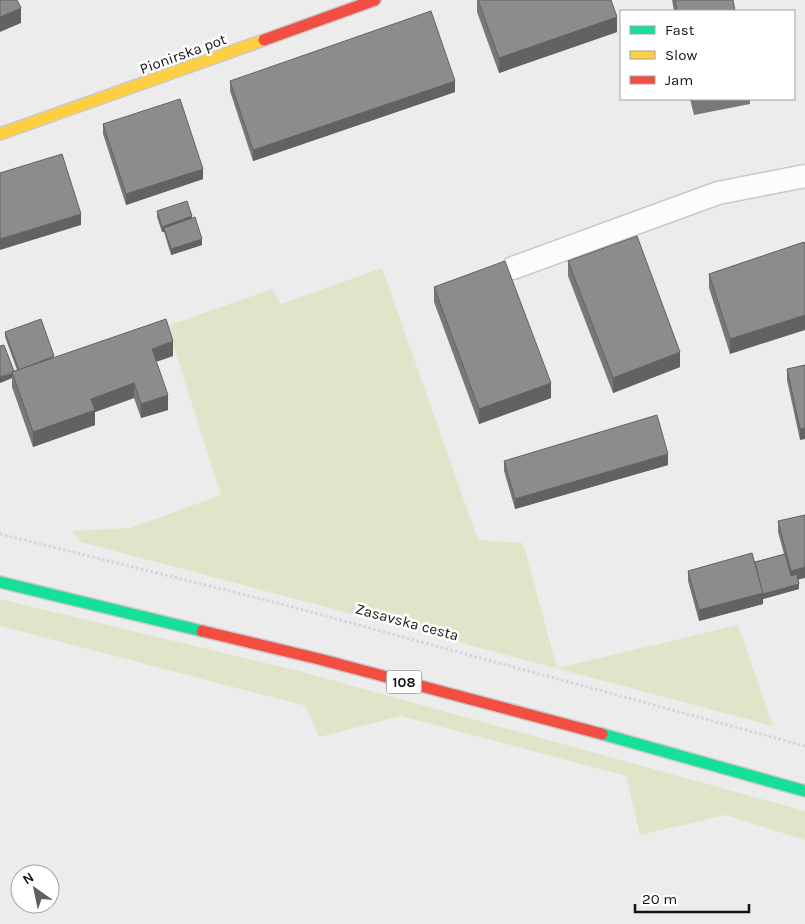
<svg xmlns="http://www.w3.org/2000/svg" width="805" height="924" font-family="Karla,sans-serif">
<style>
.green{fill:#e2e4c9}
.lines{fill:none;stroke-linecap:round;stroke-linejoin:round}
.lane-casing{stroke:#c9c9ca;stroke-width:25}
.fast-casing{stroke:#c9c9ca;stroke-width:14}
.slow-casing{stroke:#c9c9ca;stroke-width:14}
.jam-casing{stroke:#c9c9ca;stroke-width:14}
.path{stroke:#d5d5d6;stroke-width:3;stroke-dasharray:2.5 2.5;stroke-linecap:butt}
.lane{stroke:#fcfcfc;stroke-width:22}
.fast{stroke:#16e098;stroke-width:11}
.slow{stroke:#ffcf43;stroke-width:11}
.jam{stroke:#f24e42;stroke-width:11}
.wall{fill:#797878}
.shaded-wall{fill:#636262}
.building{fill:#8d8c8c;stroke:#636262}
.labels{text-anchor:middle;stroke-width:5;stroke-linejoin:round;paint-order:stroke}
.shield{fill:#fff;stroke:#5a5a5b;stroke-width:1}
.shield-label{font-size:14px;font-weight:bold;fill:#141415}
.street-label{font-size:15px;fill:#141415;stroke:#fff}
</style>
<rect width="100%" height="100%" fill="#ececed"/>
<g class="green">
<path d="M382 268 478 540 523 543 557 668 738 625 773 726 81 542 71 531 130 528 221 495 167 326 272 289 281 304Z"/>
<path d="M0 599 299 671 805 811V840L726 815 640 835 626 776 401 716 319 737 306 706 0 626Z"/>
</g>
<g class="lines">
<defs>
<path id="lane" d="M513 268 718 193 805 176"/>
<g id="fast">
<path d="M0 582 202 631"/>
<path d="M602 734 805 791"/>
</g>
<path id="slow" d="M0 134 264 40"/>
<g id="jam">
<path d="M264 40 375 0"/>
<path d="M202 631 319 659 602 734"/>
</g>
</defs>
<use href="#lane" class="lane-casing"/>
<use href="#fast" class="fast-casing"/>
<use href="#slow" class="slow-casing"/>
<use href="#jam" class="jam-casing"/>
<path class="path" d="M0 534 270 601 805 746"/>
<use href="#lane" class="lane"/>
<use href="#fast" class="fast"/>
<use href="#slow" class="slow"/>
<use href="#jam" class="jam"/>
</g>
<g class="wall">
<path d="M477 0H611L617 32 499 73 477 12Z"/>
<path d="M672 0H733L735 11H674Z"/>
<path d="M230 81 455 92 253 161 230 91Z"/>
<path d="M690 99H750V104L694 115Z"/>
<path d="M103 124 203 179 126 205 103 134Z"/>
<path d="M157 211 192 218 202 245 171 255 164 232H162L157 217Z"/>
<path d="M804 242 730 354 709 288V274Z"/>
<path d="M568 261 680 367 613 393 568 276Z"/>
<path d="M434 287 551 398 479 424 434 302Z"/>
<path d="M5 332 54 358 173 356 156 362 168 410 141 418 134 398 95 412V425L33 447 12 387V378L0 383 14 371 17 370 5 337Z"/>
<path d="M805 365 800 440 787 380V369Z"/>
<path d="M504 461 668 465 515 509 504 471Z"/>
<path d="M778 521 798 579 799 589 763 599V604L699 621 688 581V571L755 562 784 554 778 532Z"/>
</g>
<g class="shaded-wall">
<path d="M21 8V23L0 32V17Z"/>
<path d="M617 17V32L499 73V58Z"/>
<path d="M455 81V92L253 161V150Z"/>
<path d="M203 169V179L126 205V194Z"/>
<path d="M81 214V225L0 250V239Z"/>
<path d="M192 216V222L164 228V232H162V227Z"/>
<path d="M202 239V245L171 255V249Z"/>
<path d="M805 315V330L730 354V339Z"/>
<path d="M173 341V356L152 363V349Z"/>
<path d="M680 352V367L613 393V378Z"/>
<path d="M12 373V378L0 383V377Z"/>
<path d="M134 383V398L95 412V425L33 447V432L91 399Z"/>
<path d="M551 383V398L479 424V409Z"/>
<path d="M168 395V410L141 418V404Z"/>
<path d="M805 428V439L800 440V429Z"/>
<path d="M668 454V465L515 509V499Z"/>
<path d="M805 567V578L791 581V571Z"/>
<path d="M799 584V589L763 599V604L699 621V610Z"/>
</g>
<g class="building">
<path d="M0 0H17L21 8 0 17Z"/>
<path d="M478 0H611L617 17 499 58Z"/>
<path d="M675 0H733L735 11H677Z"/>
<path d="M431 11 455 81 253 150 230 81Z"/>
<path d="M180 99 203 169 126 194 103 124Z"/>
<path d="M62 154 81 214 0 239V173Z"/>
<path d="M187 201 192 216 162 227 157 211Z"/>
<path d="M195 217 202 239 171 249 164 228Z"/>
<path d="M637 236 680 352 613 378 568 261Z"/>
<path d="M804 242 805 245V315L730 339 709 274Z"/>
<path d="M505 261 551 383 479 409 434 287Z"/>
<path d="M41 319 54 356 19 370 5 332Z"/>
<path d="M166 319 173 341 152 349 168 395 141 404 134 383 91 399 95 410 33 432 12 372Z"/>
<path d="M4 345 14 371 0 377V346Z"/>
<path d="M805 365V428L800 429 787 369Z"/>
<path d="M657 415 668 454 515 499 504 461Z"/>
<path d="M805 515V567L791 571 778 521Z"/>
<path d="M752 553 763 593 699 610 688 571Z"/>
<path d="M785 554 791 576 797 574 799 584 763 594 755 562Z"/>
</g>
<g class="labels">
<rect class="shield" x="386.5" y="670.5" width="35" height="23" rx="4"/>
<g class="shield-label">
<text x="404" y="687">108</text>
</g>
<g class="street-label">
<text transform="translate(183 54) rotate(-20)" y="5">Pionirska pot</text>
<text transform="translate(407 622) rotate(15)" y="5">Zasavska cesta</text>
</g>
</g>
<rect x="620" y="10" width="175" height="90" fill="#ffffff" stroke="#a1a1a1"/>
<rect x="630" y="26" width="25" height="8" fill="#16e098" stroke="#a1a1a1"/>
<text x="665" y="35" font-size="15" fill="#141415">Fast</text>
<rect x="630" y="51" width="25" height="8" fill="#ffcf43" stroke="#a1a1a1"/>
<text x="665" y="60" font-size="15" fill="#141415">Slow</text>
<rect x="630" y="76" width="25" height="8" fill="#f24e42" stroke="#a1a1a1"/>
<text x="665" y="85" font-size="15" fill="#141415">Jam</text>
<g transform="translate(35 889) rotate(327)"><circle r="24" fill="#ffffff" stroke="#a1a1a1"/>
<path d="M0-4L9 19L0 12L-9 19Z" fill="#606061"/>
<text y="-8" font-size="14" font-weight="bold" text-anchor="middle" fill="#141415">N</text>
</g>
<path d="M635 904v8h114v-8" fill="none" stroke="#141415" stroke-width="2.5"/>
<text x="642" y="904" font-size="15" fill="#141415" stroke="#ffffff" stroke-width="4" paint-order="stroke">20 m</text>
</svg>
